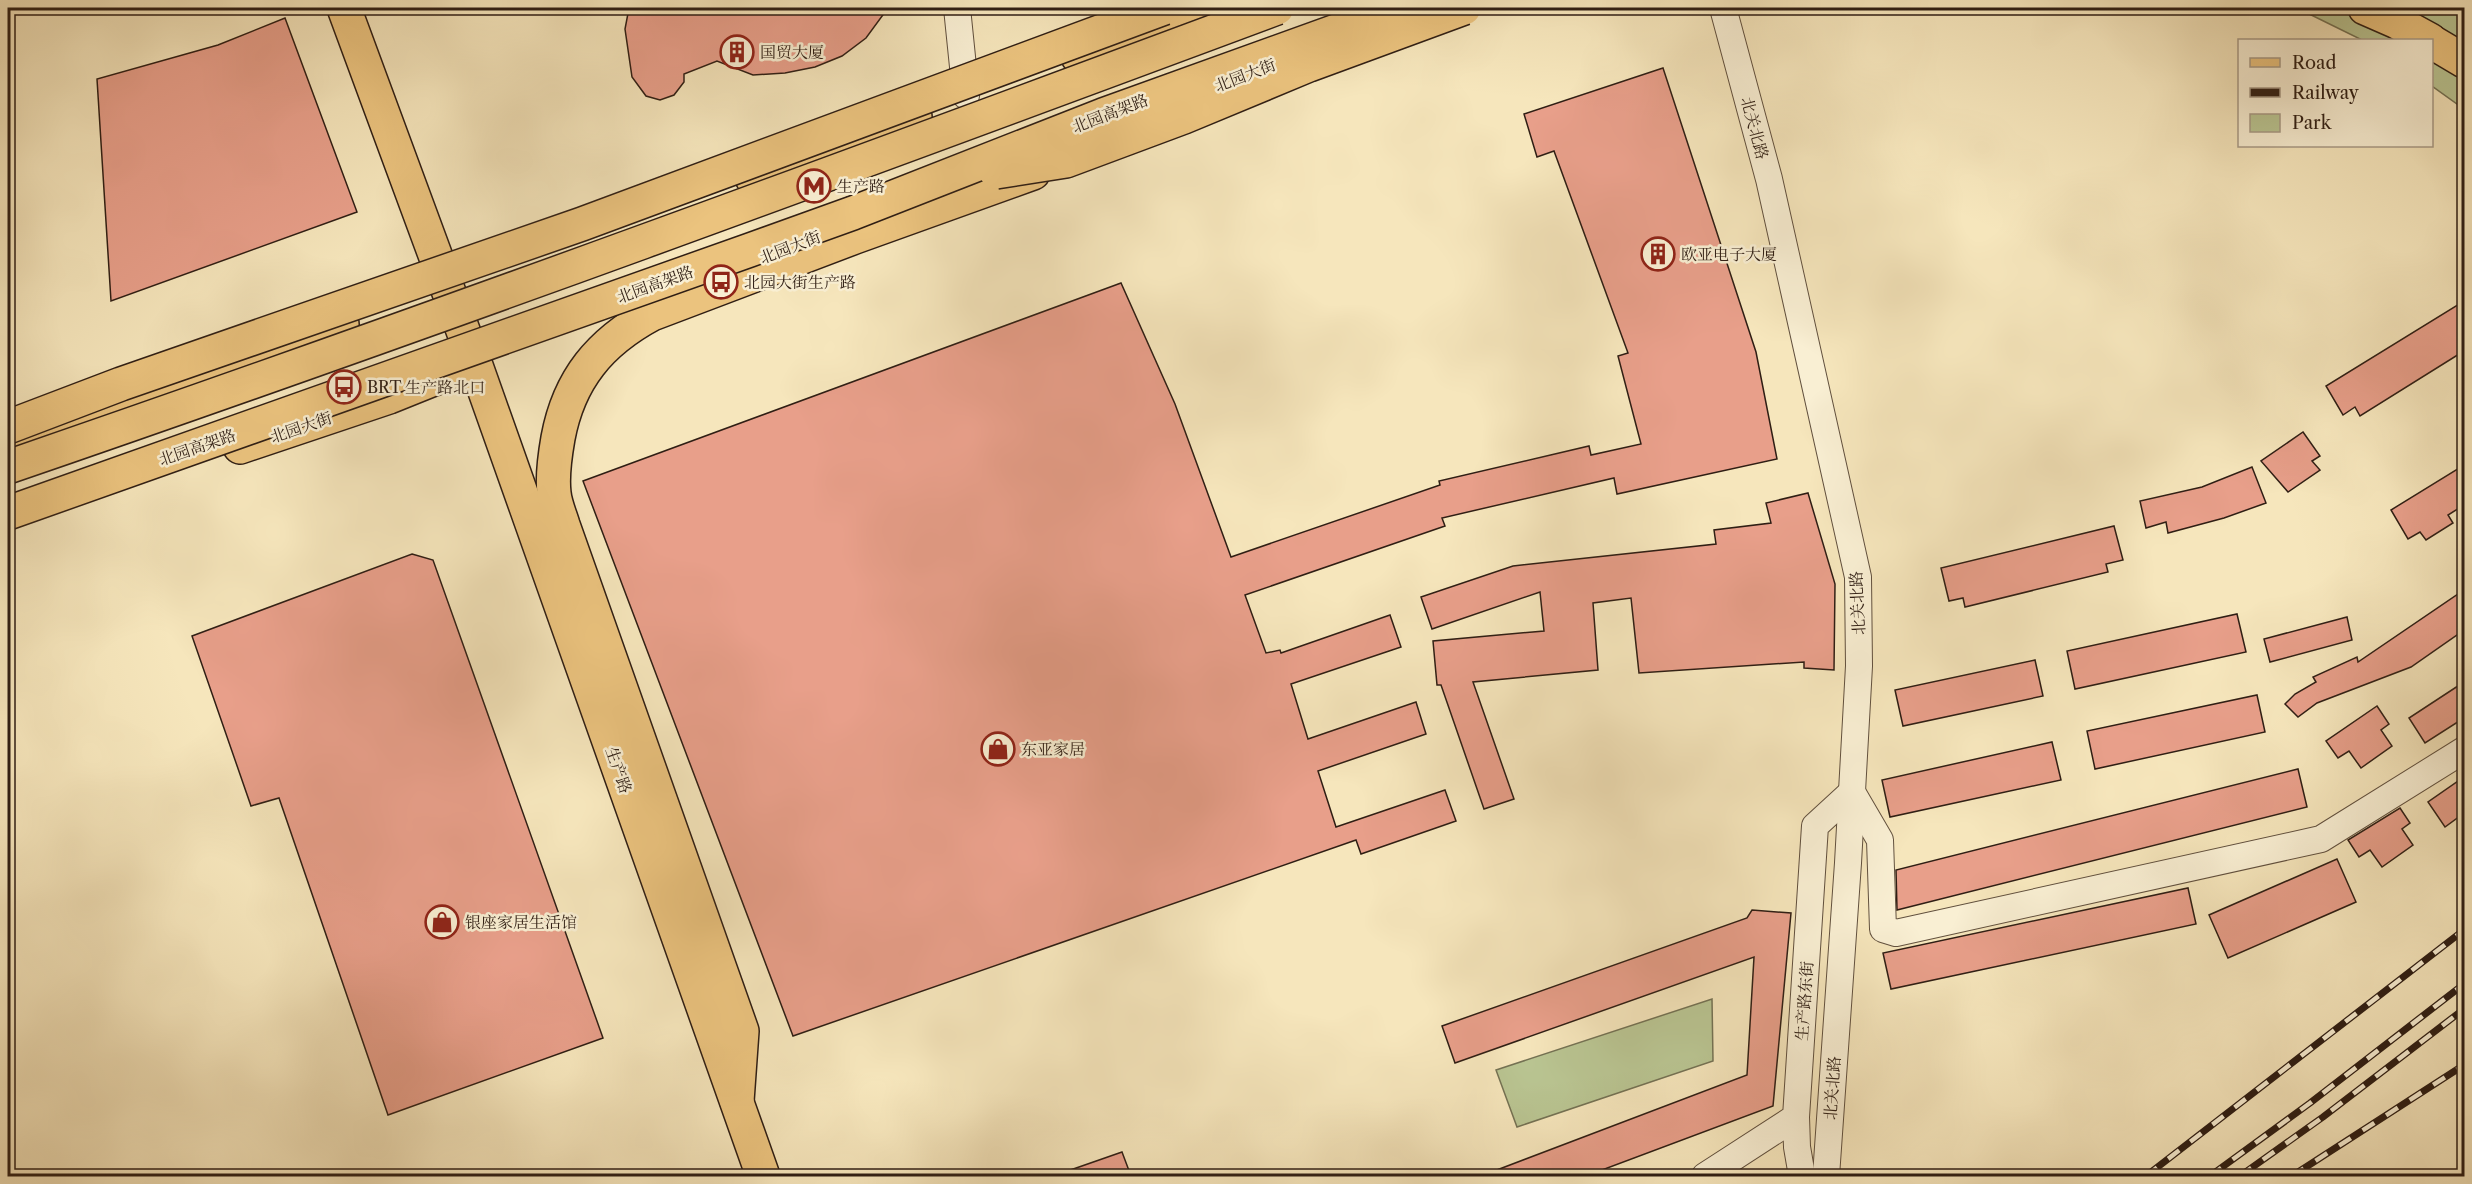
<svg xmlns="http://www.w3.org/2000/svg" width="2472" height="1184" font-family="'Libre Caslon Text','Noto Serif SC',serif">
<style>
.green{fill:#bac693;stroke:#747254;stroke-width:1.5}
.building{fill:#e89f8a;stroke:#2f1e14;stroke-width:1.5}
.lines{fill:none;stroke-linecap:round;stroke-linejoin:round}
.minor-casing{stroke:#61503e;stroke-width:28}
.major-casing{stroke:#2f1e14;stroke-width:36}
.highway-casing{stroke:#2f1e14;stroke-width:36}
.minor{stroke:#f9efd3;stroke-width:26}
.major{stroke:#ebc37e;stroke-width:33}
.highway{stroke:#ebc37e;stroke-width:33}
.rail-casing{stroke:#2f1e14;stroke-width:7}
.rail{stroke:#f9efd3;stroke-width:4.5;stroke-dasharray:14;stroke-linecap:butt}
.highway-bridge-casing{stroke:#2f1e14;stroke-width:36;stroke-linecap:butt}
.highway-bridge{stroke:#ebc37e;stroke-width:33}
.labels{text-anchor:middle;stroke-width:5;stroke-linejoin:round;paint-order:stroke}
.poi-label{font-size:16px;fill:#2f1e14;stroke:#f9efd3;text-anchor:start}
.street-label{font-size:16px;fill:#2f1e14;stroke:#f9efd3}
</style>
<rect width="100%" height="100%" fill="#f6e6bc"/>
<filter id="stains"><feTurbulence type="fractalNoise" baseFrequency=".00333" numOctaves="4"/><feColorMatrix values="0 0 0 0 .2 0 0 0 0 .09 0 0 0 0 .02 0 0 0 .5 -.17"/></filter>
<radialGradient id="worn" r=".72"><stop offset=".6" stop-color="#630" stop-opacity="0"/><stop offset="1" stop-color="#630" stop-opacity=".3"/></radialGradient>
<g class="green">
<path d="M2297 8H2464V109L2432 86V40H2362Z"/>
<path d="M1712 999 1713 1061 1517 1127 1496 1070Z"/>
</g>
<g class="building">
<path d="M629 8H888L866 38 842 56 815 67 785 73 753 75 717 61 684 74V82L674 95 660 100 646 96 632 77 625 29Z"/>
<path d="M285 18 357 212 111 301 97 79 218 45Z"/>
<path d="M1663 68 1756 352 1777 459 1617 494 1614 478 1442 518 1445 526 1245 595 1266 653 1280 650 1281 653 1390 615 1401 647 1291 684 1308 739 1416 702 1426 734 1318 771 1336 827 1445 790 1456 821 1361 854 1356 840 793 1036 583 481 1121 283 1175 404 1231 557 1440 485 1439 481 1589 446 1591 455 1641 444 1618 356 1628 353 1554 151 1537 157 1524 114Z"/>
<path d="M2464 301V351L2360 416 2355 407 2343 415 2326 386Z"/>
<path d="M2303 432 2320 456 2312 461 2320 470 2288 492 2261 461Z"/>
<path d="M2464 465V505L2448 515 2453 523 2426 540 2420 532 2408 539 2391 510Z"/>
<path d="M2252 467 2266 503 2224 518 2168 533 2166 522 2146 528 2140 501 2202 487Z"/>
<path d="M1808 493 1835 584 1834 670 1804 668V662L1639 673 1631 598 1593 603 1598 670 1473 682 1514 799 1484 809 1441 685H1437L1433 641 1544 631 1540 592 1432 629 1421 597 1513 566 1716 544 1714 530 1771 523 1766 503Z"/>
<path d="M2114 526 2123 560 2106 564 2108 572 1965 607 1963 598 1949 601 1941 568Z"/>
<path d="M412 554 433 560 603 1038 388 1115 279 798 251 806 192 636Z"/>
<path d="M2464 590V630L2411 667 2317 703 2298 717 2285 704 2295 694 2316 682 2313 677 2357 657 2358 662Z"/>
<path d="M2237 614 2246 652 2075 689 2067 651Z"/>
<path d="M2347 617 2352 640 2270 662 2264 639Z"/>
<path d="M2035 660 2043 696 1903 726 1895 690Z"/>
<path d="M2464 682V718L2425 743 2409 718Z"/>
<path d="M2257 695 2265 732 2095 769 2087 731Z"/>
<path d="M2377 706 2389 724 2381 730 2392 746 2361 768 2349 751 2338 758 2326 741Z"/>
<path d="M2052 742 2061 780 1890 817 1882 780Z"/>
<path d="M2298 769 2307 807 1897 910 1896 870Z"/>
<path d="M2464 777V813L2445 827 2428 802Z"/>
<path d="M2400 808 2410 823 2402 829 2413 845 2382 867 2370 850 2359 857 2348 840Z"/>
<path d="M2337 859 2356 902 2228 958 2209 915Z"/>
<path d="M2188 888 2196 924 1891 989 1883 953Z"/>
<path d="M1752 910 1791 913 1773 1106 1586 1176H1481L1747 1075 1754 957 1455 1063 1442 1026 1747 918Z"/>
<path d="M1122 1152 1131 1176H1060L1059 1174Z"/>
</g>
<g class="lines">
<defs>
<g id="minor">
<path d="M957 8 966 96"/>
<path d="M1723 8 1769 179 1858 577 1859 666 1848 863 1826 1176"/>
<path d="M1796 1117 1797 1147 1802 1176"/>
<path d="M1705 1176 1796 1117 1815 826 1852 792 1880 840 1883 929 1896 933 2321 839 2464 750"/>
</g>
<g id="major">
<path d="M344 8 475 363 763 1176"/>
<path d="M1078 57 1214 8"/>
<path d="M752 178 915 117"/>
<path d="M8 443 342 324"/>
<path d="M240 447 389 397 466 366"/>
</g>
<g id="highway">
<path d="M2365 8 2397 22 2430 40"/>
<path d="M2432 42 2464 61"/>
<path d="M737 1101 742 1031 563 525C560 515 555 504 554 493 552 476 555 455 558 438 569 379 600 342 652 314L855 237 1033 173"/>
</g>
</defs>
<use href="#minor" class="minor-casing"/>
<use href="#major" class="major-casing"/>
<use href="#highway" class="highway-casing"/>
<use href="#minor" class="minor"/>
<use href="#major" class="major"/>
<use href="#highway" class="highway"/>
<defs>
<g id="rail">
<path d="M2146 1176 2464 930"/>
<path d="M2210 1176 2310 1103 2464 984"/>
<path d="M2240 1176 2323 1117 2464 1009"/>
<path d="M2292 1176 2464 1065"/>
</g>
</defs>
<use href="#rail" class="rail-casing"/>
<use href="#rail" class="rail"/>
<defs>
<g id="highway-bridge">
<path d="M996 172 1066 161 1184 117 1309 65 1464 8"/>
<path d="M8 427 121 384 582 224 1164 8"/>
<path d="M8 467C433 321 855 165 1277 8"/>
<path d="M8 513 750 250 853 213 1103 115 1400 8"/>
</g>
</defs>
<use href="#highway-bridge" class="highway-bridge-casing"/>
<use href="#highway-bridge" class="highway-bridge"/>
</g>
<defs>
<symbol id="building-ring" viewBox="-11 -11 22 22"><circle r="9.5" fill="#f9efd3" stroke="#8f2418" stroke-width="1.5"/><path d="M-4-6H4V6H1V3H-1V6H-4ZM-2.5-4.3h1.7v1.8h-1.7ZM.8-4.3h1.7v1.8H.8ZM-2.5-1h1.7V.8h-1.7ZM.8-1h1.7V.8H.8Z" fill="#8f2418"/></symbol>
<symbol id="metro-ring" viewBox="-11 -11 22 22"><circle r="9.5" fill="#f9efd3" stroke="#8f2418" stroke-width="1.5"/><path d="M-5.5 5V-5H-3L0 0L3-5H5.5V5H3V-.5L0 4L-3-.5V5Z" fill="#8f2418"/></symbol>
<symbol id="bus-ring" viewBox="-11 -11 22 22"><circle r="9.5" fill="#f9efd3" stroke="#8f2418" stroke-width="1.5"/><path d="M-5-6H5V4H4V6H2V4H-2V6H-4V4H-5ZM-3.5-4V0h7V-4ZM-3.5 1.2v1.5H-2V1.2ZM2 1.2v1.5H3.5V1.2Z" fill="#8f2418"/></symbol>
<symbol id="shop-ring" viewBox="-11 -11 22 22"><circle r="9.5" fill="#f9efd3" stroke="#8f2418" stroke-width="1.5"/><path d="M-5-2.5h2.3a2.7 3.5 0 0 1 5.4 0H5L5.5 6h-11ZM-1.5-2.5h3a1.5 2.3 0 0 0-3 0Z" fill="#8f2418"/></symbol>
</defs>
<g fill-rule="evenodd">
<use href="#building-ring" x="718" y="33" width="38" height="38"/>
<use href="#metro-ring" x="795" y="167" width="38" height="38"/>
<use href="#building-ring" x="1639" y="235" width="38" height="38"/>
<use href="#bus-ring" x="702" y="263" width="38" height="38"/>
<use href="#bus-ring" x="325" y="368" width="38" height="38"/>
<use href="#shop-ring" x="979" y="730" width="38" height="38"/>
<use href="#shop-ring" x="423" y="903" width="38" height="38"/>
</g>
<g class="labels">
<g class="poi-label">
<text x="760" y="58">国贸大厦</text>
<text x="837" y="192">生产路</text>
<text x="1681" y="260">欧亚电子大厦</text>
<text x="744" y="288">北园大街生产路</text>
<text x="367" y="393">BRT 生产路北口</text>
<text x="1021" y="755">东亚家居</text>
<text x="465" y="928">银座家居生活馆</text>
</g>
<g class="street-label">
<text transform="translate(1245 75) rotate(-21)" y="6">北园大街</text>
<text transform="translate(1110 113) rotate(-21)" y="6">北园高架路</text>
<text transform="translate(1755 128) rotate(75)" y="6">北关北路</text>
<text transform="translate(790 247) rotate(-21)" y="6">北园大街</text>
<text transform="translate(655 284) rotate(-20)" y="6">北园高架路</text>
<text transform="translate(301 427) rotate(-19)" y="6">北园大街</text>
<text transform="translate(197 447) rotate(-19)" y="6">北园高架路</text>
<text transform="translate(1857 603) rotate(-93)" y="6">北关北路</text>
<text transform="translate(619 770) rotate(71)" y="6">生产路</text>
<text transform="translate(1804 1001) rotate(-86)" y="6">生产路东街</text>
<text transform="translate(1832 1088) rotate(-86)" y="6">北关北路</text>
</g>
</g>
<rect width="2472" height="1184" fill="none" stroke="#f6e6bc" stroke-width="30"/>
<rect x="9" y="9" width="2454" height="1166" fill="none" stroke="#2f1e14" stroke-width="3"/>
<rect x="15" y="15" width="2442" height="1154" fill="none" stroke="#2f1e14" stroke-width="1.5"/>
<rect x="2238" y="39" width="195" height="108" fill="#f9efd3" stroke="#a89b87" stroke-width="1.5"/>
<rect x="2250" y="58" width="30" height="9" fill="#ebc37e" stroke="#a89b87" stroke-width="1.5"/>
<text x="2292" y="69" font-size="18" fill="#2f1e14">Road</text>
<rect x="2250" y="88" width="30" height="9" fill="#2f1e14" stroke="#a89b87" stroke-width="1.5"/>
<text x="2292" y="99" font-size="18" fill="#2f1e14">Railway</text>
<rect x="2250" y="114" width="30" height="18" fill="#bac693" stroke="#a89b87" stroke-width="1.5"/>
<text x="2292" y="129" font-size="18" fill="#2f1e14">Park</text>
<rect width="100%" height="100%" filter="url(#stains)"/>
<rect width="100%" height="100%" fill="url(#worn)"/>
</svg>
